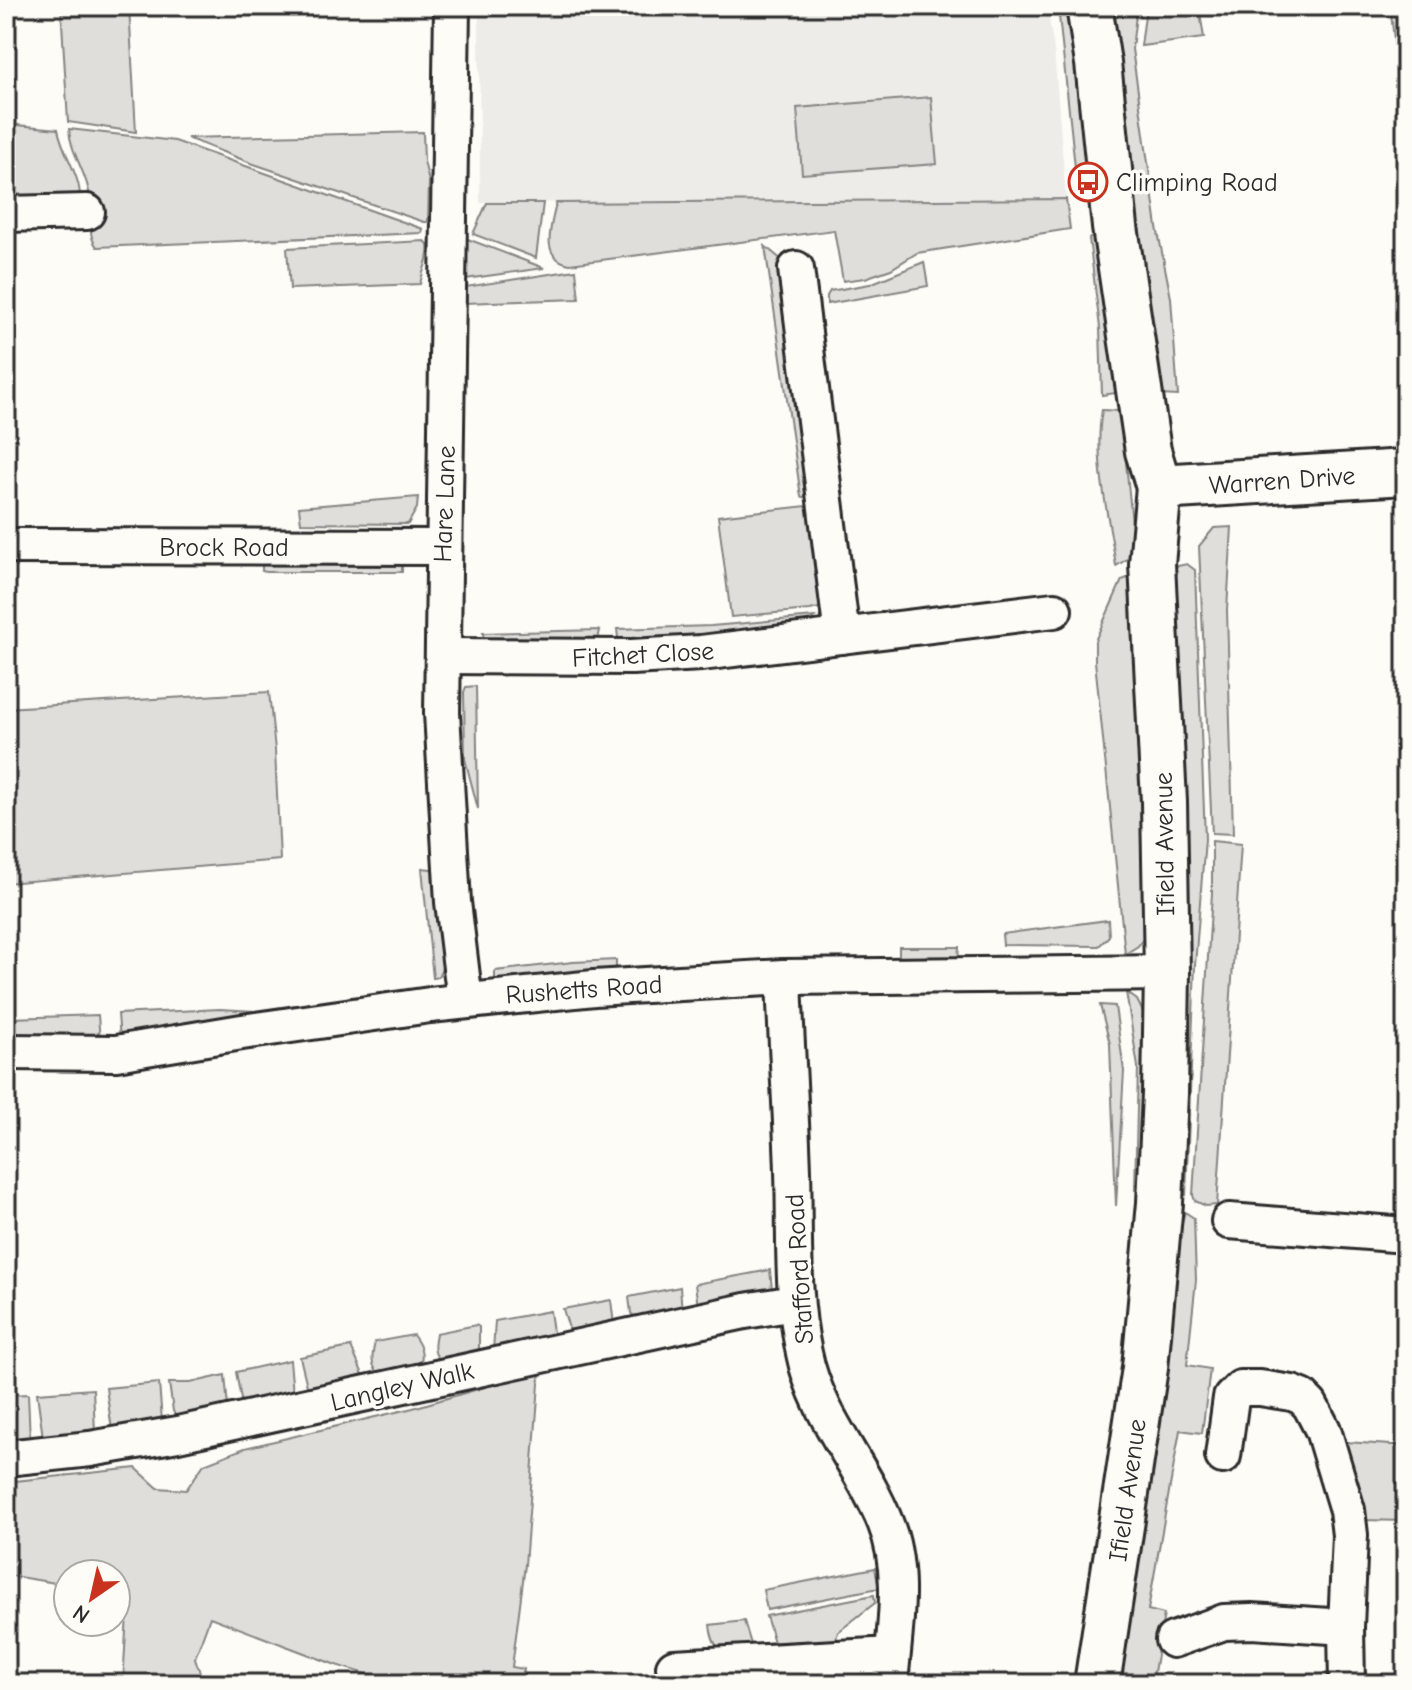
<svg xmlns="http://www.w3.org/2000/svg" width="1412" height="1690" font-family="'Comic Neue',sans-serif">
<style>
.built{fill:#edece8}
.green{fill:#dfdeda;stroke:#858482;stroke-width:2}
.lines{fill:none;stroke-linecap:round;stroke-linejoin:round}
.minor-casing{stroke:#2b2b2b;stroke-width:40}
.tertiary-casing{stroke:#2b2b2b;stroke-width:50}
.minor{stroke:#fdfcf7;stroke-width:34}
.tertiary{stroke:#fdfcf7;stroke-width:44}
.labels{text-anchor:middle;stroke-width:7;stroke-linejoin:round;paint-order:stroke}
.poi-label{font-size:26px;fill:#2b2b2b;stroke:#fdfcf7;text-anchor:start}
.street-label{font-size:26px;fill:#2b2b2b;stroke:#fdfcf7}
</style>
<rect width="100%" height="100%" fill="#fdfcf7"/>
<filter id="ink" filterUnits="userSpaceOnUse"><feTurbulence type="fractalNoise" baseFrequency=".0125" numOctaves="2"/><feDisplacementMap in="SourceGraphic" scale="16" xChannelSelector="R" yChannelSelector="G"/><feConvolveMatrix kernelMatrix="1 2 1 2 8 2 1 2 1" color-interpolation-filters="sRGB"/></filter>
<g filter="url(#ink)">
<path class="built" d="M479 6H1047L1054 50 1066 199 480 203Z"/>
<g class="green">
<path d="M61 6H129L136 132 68 122Z"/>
<path d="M1058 6H1073L1097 175 1076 177Z"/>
<path d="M1103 6H1137L1132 49 1157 227 1171 298 1178 396 1160 395 1144 271Z"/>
<path d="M1158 6H1199L1204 38 1141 46 1146 7Z"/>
<path d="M1390 6H1406V140Z"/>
<path d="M931 97 937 164 802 174 797 108Z"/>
<path d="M6 124 58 129C62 153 81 175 80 199L6 203Z"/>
<path d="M69 129 175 141 423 229 422 233 97 247C86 234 93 213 90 197 87 172 70 153 69 129Z"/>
<path d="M423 132 424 161 429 182 428 222H424L251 163 187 138Z"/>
<path d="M1066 199 1070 229 917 253 891 269 865 278 843 281 834 230 570 264C538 258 552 225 556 203Z"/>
<path d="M487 203H543L536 258 473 234Z"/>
<path d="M1105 236 1122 392 1102 395 1100 328 1089 238Z"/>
<path d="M465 238 544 268 465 279Z"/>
<path d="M425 241 428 244C430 258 423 269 420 284L290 289 287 248Z"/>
<path d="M765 246 783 261 815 496 801 497Z"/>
<path d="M924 262 928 286 827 304V296L830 291 870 284Z"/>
<path d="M576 270 579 299 464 303 465 287Z"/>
<path d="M1102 410 1121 411 1135 554 1116 566C1109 516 1093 460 1102 410Z"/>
<path d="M418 497 417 508 408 524 301 523 299 507Z"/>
<path d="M815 505 828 606 810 610 731 617 718 516Z"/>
<path d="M1232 527 1227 610 1233 834 1212 833 1199 546 1214 528Z"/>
<path d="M402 559V572H266L262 571V563Z"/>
<path d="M1187 564 1195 570 1205 839 1195 965 1186 1195H1179L1173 567Z"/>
<path d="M1138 574 1147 933 1138 946 1125 954 1095 661V641L1122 580Z"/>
<path d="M815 617 807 624 619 646 617 629 711 626Z"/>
<path d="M600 630 597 645H484L483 633Z"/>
<path d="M476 686 478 809 465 759 464 692 466 687Z"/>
<path d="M269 692 275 750 280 860 6 883V708Z"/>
<path d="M1212 841 1241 844 1217 1205 1206 1206 1195 1201 1193 1195 1212 893Z"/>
<path d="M422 868 431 869 437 874 445 961 438 977 433 978Z"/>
<path d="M1108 920 1109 936 1099 946 1003 945 1002 934Z"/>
<path d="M899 947H959L958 961 899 962Z"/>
<path d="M616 960V974L495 982V971L573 962Z"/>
<path d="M1126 992 1137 1000 1145 1016 1143 1192 1135 1190 1138 1067Z"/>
<path d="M1100 1005 1115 1006 1124 1071 1116 1206 1110 1044Z"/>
<path d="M220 1009 276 1012 120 1040 118 1014Z"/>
<path d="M98 1015 100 1041 11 1037V1018Z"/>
<path d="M1185 1212 1194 1218 1196 1280 1187 1365 1210 1369 1202 1433 1180 1430 1148 1610 1164 1614 1153 1678 1135 1674 1133 1684H1115L1146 1510 1164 1385 1181 1225Z"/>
<path d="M770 1270 772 1289 759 1294 698 1307 695 1284Z"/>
<path d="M680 1287 682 1311 638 1321 631 1313 629 1297Z"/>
<path d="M611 1300 614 1325 571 1335 563 1309Z"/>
<path d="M550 1311 554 1339 493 1351 495 1321Z"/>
<path d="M476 1325 479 1327V1354L441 1362C432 1353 434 1344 436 1333Z"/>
<path d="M413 1335C420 1344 426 1356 418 1366L382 1375C369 1368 372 1355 375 1342Z"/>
<path d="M351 1347 365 1379 312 1389 307 1386 300 1357Z"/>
<path d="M290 1360 293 1394 242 1405 236 1372Z"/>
<path d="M540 1371 525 1565 512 1667 524 1669 522 1684H389L390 1681 336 1665 210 1617 195 1658 204 1684H123L128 1596 116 1593V1574H68V1585L6 1575V1482L136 1468 158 1488 186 1490 204 1464 245 1448 413 1408Z"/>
<path d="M225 1375 228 1408 177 1419 173 1411 169 1383H190Z"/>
<path d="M159 1383 162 1421 112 1430 106 1388Z"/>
<path d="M93 1389 95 1432 43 1438 37 1393Z"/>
<path d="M28 1394 30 1440 6 1441V1395Z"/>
<path d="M1345 1442 1406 1446V1521L1362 1520Z"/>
<path d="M875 1568 879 1588 767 1610 763 1590Z"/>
<path d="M874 1595 875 1603 838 1632 835 1642 776 1649 766 1616Z"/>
<path d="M744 1621 753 1651C726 1651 714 1657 710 1625Z"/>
</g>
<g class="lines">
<defs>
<g id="minor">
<path d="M452 6 442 713 453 902 465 1001"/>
<path d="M6 214 87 212"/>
<path d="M796 269 842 636"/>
<path d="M6 546 442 547"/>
<path d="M443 656 632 657 701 653 1054 610"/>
<path d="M784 977C786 1041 791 1106 793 1171 795 1232 791 1293 804 1353 816 1415 862 1464 885 1522 906 1572 894 1632 890 1684"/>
<path d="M6 1052 116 1053 242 1032 430 1005 594 988 784 977 1167 973"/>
<path d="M1229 1221 1406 1235"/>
<path d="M1223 1456 1231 1398 1241 1388H1260L1292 1393 1302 1397 1310 1405 1323 1430 1347 1510 1350 1535 1346 1627 1347 1684"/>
<path d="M6 1458 90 1449 178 1434 745 1311 795 1303"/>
<path d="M1173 1640 1224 1622 1252 1621 1346 1627"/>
<path d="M674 1667 892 1655"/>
</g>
<g id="tertiary">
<path d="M1089 6 1098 63 1115 227 1148 451 1159 487 1152 564 1164 802 1167 973 1165 1094 1160 1203 1145 1368 1097 1684"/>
<path d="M1159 487 1406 472"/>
</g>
</defs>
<use href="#minor" class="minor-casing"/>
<use href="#tertiary" class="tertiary-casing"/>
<use href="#minor" class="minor"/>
<use href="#tertiary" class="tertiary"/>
</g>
</g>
<defs>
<symbol id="bus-ring" viewBox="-11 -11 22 22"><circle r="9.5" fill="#fdfcf7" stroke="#c8321e" stroke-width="1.5"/><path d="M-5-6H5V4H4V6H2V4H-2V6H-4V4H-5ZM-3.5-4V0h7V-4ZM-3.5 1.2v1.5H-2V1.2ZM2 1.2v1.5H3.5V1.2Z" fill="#c8321e"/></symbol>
</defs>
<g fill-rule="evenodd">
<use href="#bus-ring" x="1066" y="160" width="44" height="44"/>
</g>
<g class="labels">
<g class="poi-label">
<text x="1116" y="191">Climping Road</text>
</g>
<g class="street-label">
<text transform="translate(1282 480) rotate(-4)" y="9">Warren Drive</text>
<text transform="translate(444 504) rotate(-88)" y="9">Hare Lane</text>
<text x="224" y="556">Brock Road</text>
<text transform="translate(643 654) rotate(-3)" y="9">Fitchet Close</text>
<text transform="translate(1164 844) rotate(-91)" y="9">Ifield Avenue</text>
<text transform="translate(584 989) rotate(-4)" y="9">Rushetts Road</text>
<text transform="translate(799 1269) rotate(-94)" y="9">Stafford Road</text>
<text transform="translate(402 1386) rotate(-13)" y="9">Langley Walk</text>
<text transform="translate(1127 1490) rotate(-82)" y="9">Ifield Avenue</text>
</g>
</g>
<rect width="1412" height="1690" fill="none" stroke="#fdfcf7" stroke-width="32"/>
<rect x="16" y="16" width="1380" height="1658" fill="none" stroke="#2b2b2b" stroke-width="3" filter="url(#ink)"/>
<g transform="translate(92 1598) rotate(214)"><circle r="38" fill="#fdfcf7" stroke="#a9a8a5" stroke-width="2"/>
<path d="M0-6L14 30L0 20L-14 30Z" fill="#c8321e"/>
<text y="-12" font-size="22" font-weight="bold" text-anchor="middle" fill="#2b2b2b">N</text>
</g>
</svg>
